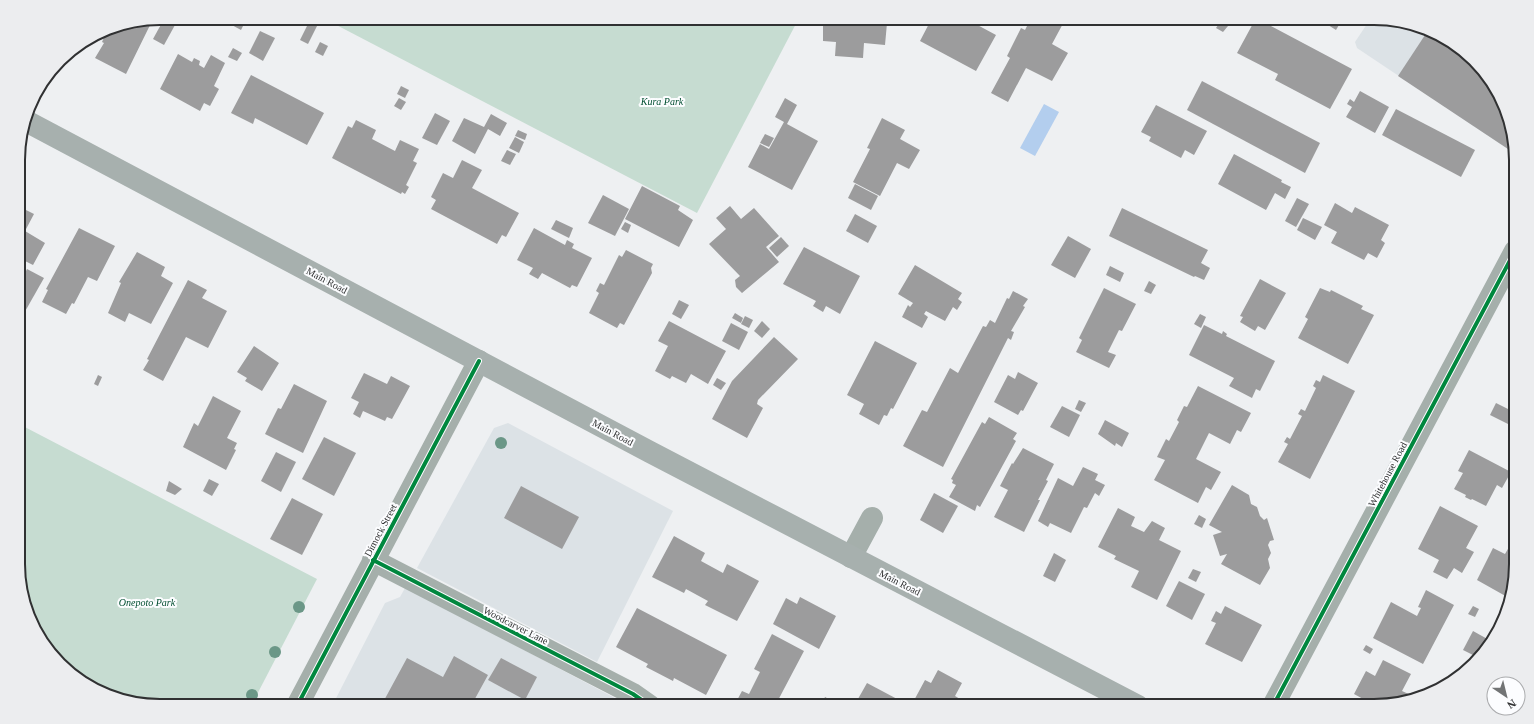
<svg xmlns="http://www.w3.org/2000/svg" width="1534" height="724" font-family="Georgia,serif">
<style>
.built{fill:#dce2e6}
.green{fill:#c6dcd1}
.water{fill:#b3ceee}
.building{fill:#9c9c9d}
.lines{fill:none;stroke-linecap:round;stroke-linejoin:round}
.minor{stroke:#a5afab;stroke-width:22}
.major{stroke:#a7b0ae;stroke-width:22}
.cycleway-casing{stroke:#fcfdff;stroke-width:6}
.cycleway{stroke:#00873e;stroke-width:4}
.tree{fill:#6b9787}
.labels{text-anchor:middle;stroke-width:4;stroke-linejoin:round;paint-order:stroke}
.park-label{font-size:10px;font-style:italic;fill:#004e30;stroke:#fcfdff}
.street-label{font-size:10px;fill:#303132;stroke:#fcfdff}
.rim{fill:none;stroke:#303132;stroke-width:2}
</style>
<rect width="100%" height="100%" fill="#eef0f2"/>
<g class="built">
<path d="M1371 18 1429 29 1487 74 1514 140 1508 149 1357 48 1355 42Z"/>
<path d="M508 423 673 511 597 662 417 568 494 428Z"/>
<path d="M405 588 435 603 630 706H332L385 603 400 597Z"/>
</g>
<g class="green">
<path d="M323 18H799L697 213Z"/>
<path d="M19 424 317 579 251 706H160L105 695 47 650 19 583Z"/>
</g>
<path class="water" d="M1044 104 1059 112 1035 156 1020 148Z"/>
<g class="building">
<path d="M219 18H247L241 30Z"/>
<path d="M818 18H878L877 23H887L885 45 864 43 863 58 835 56 836 42 823 41V26H821L822 20H818Z"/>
<path d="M932 18H972L970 21 996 35 976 71 920 41Z"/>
<path d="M1031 18H1066L1052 44 1068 53 1052 81 1026 68 1008 102 991 93 1010 58 1007 56 1021 28 1025 30Z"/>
<path d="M1256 18 1352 69 1330 109 1275 80 1278 74 1237 53Z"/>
<path d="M1317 18H1343L1336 30Z"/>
<path d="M153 19 126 74 95 58 104 43 102 42 107 31 109 32 112 28Z"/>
<path d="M164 19 175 25 164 45 153 39Z"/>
<path d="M1221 21 1228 26 1223 32 1216 28Z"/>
<path d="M309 22 317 26 308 44 300 40Z"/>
<path d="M1429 29 1487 74 1514 140 1508 149 1398 76Z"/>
<path d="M260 31 275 38 263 61 249 53Z"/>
<path d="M320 42 328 46 323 56 315 52Z"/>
<path d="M233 48 242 53 237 61 228 57Z"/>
<path d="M178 54 192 62 194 58 200 61 199 65 204 68 211 55 225 63 214 86 219 89 210 106 204 103 200 111 160 89Z"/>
<path d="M251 75 324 113 307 145 255 118 253 124 231 113Z"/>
<path d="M1202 81 1320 143 1305 173 1187 110Z"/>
<path d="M401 86 409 90 405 98 397 94Z"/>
<path d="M1360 91 1389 107 1375 133 1346 117 1352 107 1347 104 1350 99 1354 102Z"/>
<path d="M399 98 406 102 401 110 394 106Z"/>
<path d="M785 98 797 105 787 124 818 141 792 190 748 167 760 144 769 149 784 122 775 117Z"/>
<path d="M1156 105 1207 131 1194 155 1185 150 1181 158 1149 141 1151 137 1141 132Z"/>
<path d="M1396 109 1475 150 1461 177 1382 135Z"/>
<path d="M435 113 450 121 437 145 422 138Z"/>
<path d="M491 114 507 123 500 136 488 129 475 154 452 141 464 118 484 127Z"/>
<path d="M882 118 905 130 900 139 920 150 909 169 897 163 880 196 853 182 870 149 867 148Z"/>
<path d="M356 120 376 130 372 139 395 151 400 140 419 149 413 161 417 163 406 185 409 187 405 194 402 192 401 194 332 158 348 126 352 128Z"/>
<path d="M518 130 527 134 525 140 515 136Z"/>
<path d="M765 134 774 138 769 147 760 143Z"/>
<path d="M515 137 524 142 519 153 509 148Z"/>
<path d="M507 150 516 154 510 165 501 161Z"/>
<path d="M1234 154 1282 180 1281 182 1291 187 1285 199 1275 193 1266 210 1218 184Z"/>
<path d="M462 160 482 170 472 188 519 213 506 237 502 235 497 244 431 209 436 200 431 197 443 173 453 178Z"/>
<path d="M855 184 878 196 871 210 848 198Z"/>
<path d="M642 186 680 206 678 210 693 220 679 247 625 219Z"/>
<path d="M603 195 629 209 615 236 588 223Z"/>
<path d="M1297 198 1309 204 1296 227 1285 221Z"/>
<path d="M1335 203 1352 213 1355 207 1389 225 1381 240 1385 243 1377 258 1368 253 1364 260 1331 243 1337 232 1324 225Z"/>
<path d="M18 206 34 214 25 231 45 243 33 265 25 261 19 270Z"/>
<path d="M730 206 741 219 754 208 779 236 766 247 779 262 742 293 736 287 735 280 740 276 709 244 726 229 716 218Z"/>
<path d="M1122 208 1208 250 1201 263 1210 268 1204 280 1195 276 1194 277 1109 236Z"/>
<path d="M855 214 877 226 868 243 846 231Z"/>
<path d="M1303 218 1322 227 1315 240 1297 230Z"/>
<path d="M556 220 573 228 569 238 551 229Z"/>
<path d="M625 222 631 225 628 233 621 229Z"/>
<path d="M79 228 115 246 97 281 88 277 74 304 72 303 66 314 42 302 48 290 46 289Z"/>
<path d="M534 228 565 245 567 240 574 244 572 248 592 258 577 287 572 285 570 288 542 273 538 279 529 274 533 268 517 260Z"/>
<path d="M1068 236 1091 249 1075 278 1051 265Z"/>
<path d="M781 237 789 246 777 257 769 248Z"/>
<path d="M804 247 860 276 840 314 826 306 823 312 813 306 816 301 783 284Z"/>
<path d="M626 250 653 264 651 268 652 273 624 325 620 323 617 328 589 313 599 293 596 291 600 283 604 285 619 255 622 257Z"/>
<path d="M137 252 165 267 161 276 173 283 151 324 129 313 125 322 108 313 121 283 119 282Z"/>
<path d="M915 265 962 293 958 299 962 302 957 310 953 307 945 321 926 311 924 314 928 317 922 328 902 317 908 305 910 307 913 303 898 294Z"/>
<path d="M1110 266 1124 273 1120 282 1106 275Z"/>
<path d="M27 269 44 278 23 315 19 312V285Z"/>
<path d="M1260 279 1286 293 1265 330 1258 326 1255 331 1240 322 1243 317 1240 316Z"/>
<path d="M188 280 207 290 202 298 227 311 208 348 186 337 163 381 143 370 149 360 147 359Z"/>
<path d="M1149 281 1156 285 1151 294 1144 291Z"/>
<path d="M1104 288 1136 304 1122 331 1119 330 1108 352 1116 355 1109 368 1076 352 1082 340 1079 338Z"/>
<path d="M1320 288 1330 292 1331 290 1363 306 1361 309 1374 315 1348 364 1298 338 1308 319 1305 317Z"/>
<path d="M1013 291 1028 299 1023 306 1025 307 1011 331 1014 332 1011 340 1008 338 943 467 903 446 922 410 927 412 950 368 958 373 983 326 986 327 990 320 995 323 1007 298 1009 299Z"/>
<path d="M679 300 689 305 681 319 672 314Z"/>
<path d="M735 313 743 318 741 323 732 318Z"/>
<path d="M1200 314 1206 317 1201 328 1194 324Z"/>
<path d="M745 316 753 320 749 328 741 324Z"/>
<path d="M669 321 726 351 708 384 691 374 686 383 672 376 670 379 655 371 668 346 658 341Z"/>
<path d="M762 321 770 329 762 338 754 331Z"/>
<path d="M731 323 748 332 739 350 722 341Z"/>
<path d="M1204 325 1222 334 1223 331 1227 334 1226 336 1275 361 1260 391 1256 389 1252 398 1229 386 1234 378 1189 355Z"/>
<path d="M774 337 798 359 758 400 757 404 763 408 747 438 712 419 732 381Z"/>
<path d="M875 341 917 363 893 409 891 408 887 416 884 415 879 425 859 414 864 404 847 395Z"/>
<path d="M254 346 279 363 262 391 245 381 247 378 237 372Z"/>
<path d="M1018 372 1038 383 1023 411 1021 410 1018 415 994 402 1008 375 1015 379Z"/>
<path d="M364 373 387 384 391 376 410 386 392 419 387 417 385 421 363 411 360 418 353 414 359 402 351 398Z"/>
<path d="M98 375 102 377 98 386 94 384Z"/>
<path d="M1323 375 1355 391 1310 479 1278 462 1288 444 1284 442 1287 437 1290 439 1302 416 1298 414 1301 409 1305 411 1316 388 1313 386 1316 380 1320 382Z"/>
<path d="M717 378 726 383 721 390 713 385Z"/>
<path d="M294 384 327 401 303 453 265 434 278 408 281 409Z"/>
<path d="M1198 386 1251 413 1241 432 1237 430 1230 444 1209 433 1196 459 1221 472 1211 490 1206 487 1198 503 1154 480 1165 460 1157 457 1166 439 1169 441 1179 422 1177 420 1184 406 1187 407Z"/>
<path d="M213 396 241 411 227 438 237 443 234 449 236 450 226 470 183 447 194 423 198 426Z"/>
<path d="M1079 400 1086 403 1081 412 1075 409Z"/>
<path d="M1496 403 1516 413V428L1490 415Z"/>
<path d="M1062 406 1080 415 1069 437 1050 427Z"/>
<path d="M989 417 1017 433 1013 439 1016 441 980 507 977 505 975 511 949 497 956 485 952 483 953 480 951 479 982 422 985 424Z"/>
<path d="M1105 420 1129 433 1122 447 1116 443 1115 446 1098 434Z"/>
<path d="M324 437 356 453 334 496 302 479Z"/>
<path d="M1023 448 1054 464 1046 480 1048 481 1038 500H1040L1024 532 994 517 1008 490 1000 486 1012 463 1013 464Z"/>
<path d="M1469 450 1511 472 1502 488 1497 485 1486 506 1472 499 1471 500 1465 497 1466 495 1454 489 1463 473 1458 471Z"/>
<path d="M276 452 296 462 281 492 261 481Z"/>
<path d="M1083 467 1098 474 1095 480 1105 485 1099 496 1095 493 1087 508 1084 507 1071 533 1050 523 1048 527 1038 521 1058 478 1073 486Z"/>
<path d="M209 479 219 484 212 496 203 491Z"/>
<path d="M169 481 182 489 175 495 166 491Z"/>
<path d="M1232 485 1249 495 1251 504 1257 507 1260 516 1264 520 1267 518 1274 540 1270 541 1268 545 1271 553 1268 559 1270 568 1260 585 1221 564 1227 554 1220 556 1213 535 1222 532 1209 525Z"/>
<path d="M521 486 579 517 562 549 504 518Z"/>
<path d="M934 493 958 506 943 533 920 520Z"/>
<path d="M292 498 323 514 302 555 270 539Z"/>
<path d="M1440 506 1478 526 1466 548 1474 552 1462 573 1454 568 1447 579 1433 572 1439 560 1418 549Z"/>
<path d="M1118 508 1135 517 1131 526 1144 532 1152 521 1165 528 1159 540 1181 551 1157 600 1131 587 1139 571 1114 559 1116 556 1098 547Z"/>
<path d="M1199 515 1206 519 1202 528 1194 524Z"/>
<path d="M1516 535V564L1509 598 1477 580 1493 548 1505 554Z"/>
<path d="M674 536 705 553 701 561 723 573 727 564 759 581 737 621 705 605 708 601 686 589 684 593 652 577Z"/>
<path d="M1054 553 1066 560 1055 582 1043 576Z"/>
<path d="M1193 569 1201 572 1196 582 1188 578Z"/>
<path d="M1179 581 1205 594 1192 620 1166 606Z"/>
<path d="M1426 590 1454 605 1423 664 1373 638 1391 602 1417 616 1421 608 1418 607Z"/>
<path d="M800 597 836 616 819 649 773 624 786 598 797 604Z"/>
<path d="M1225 606 1262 625 1242 662 1205 644 1216 623 1211 621 1216 611 1221 614Z"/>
<path d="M1473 606 1479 609 1475 617 1468 614Z"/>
<path d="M637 608 727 655 706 695 674 678 673 681 646 667 648 664 616 647Z"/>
<path d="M1473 631 1491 641 1485 652 1479 658 1463 650Z"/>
<path d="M772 634 804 651 775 706H734L742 691 749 694 760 672 754 669Z"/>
<path d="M1366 645 1373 649 1370 654 1363 650Z"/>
<path d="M454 656 488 675 471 706H381L407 658 443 677Z"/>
<path d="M501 658 537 677 525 700 488 680Z"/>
<path d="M1383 660 1411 674 1402 691 1413 696 1383 706H1376L1354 694 1366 671 1375 676Z"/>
<path d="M938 670 962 683 955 696 960 699 957 706H911L925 680 931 683Z"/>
<path d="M867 683 899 700 896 706H854Z"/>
<path d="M825 697 842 706H821Z"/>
</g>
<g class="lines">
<g class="minor">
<path d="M851 557 872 518"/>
<path d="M373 560 633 694 650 706"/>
<path d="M297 706 479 361"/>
<path d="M1273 706 1515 251"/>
</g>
<path class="major" d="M26 121 650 452 1138 706"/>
<defs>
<g id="cycleway">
<path d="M373 560 633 694 650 706"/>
<path d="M297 706 479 361"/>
<path d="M1273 706 1515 251"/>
</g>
</defs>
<use href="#cycleway" class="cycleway-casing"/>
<use href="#cycleway" class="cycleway"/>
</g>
<g class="tree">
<circle cx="501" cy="443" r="6"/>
<circle cx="299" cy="607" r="6"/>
<circle cx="275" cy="652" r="6"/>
<circle cx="252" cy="695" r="6"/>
</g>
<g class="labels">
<g class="park-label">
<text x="662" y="105">Kura Park</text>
<text x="147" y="606">Onepoto Park</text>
</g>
<g class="street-label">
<text transform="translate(327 280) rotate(28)" y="4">Main Road</text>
<text transform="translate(613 432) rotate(28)" y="4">Main Road</text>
<text transform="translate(1387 474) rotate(-62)" y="4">Whitehouse Road</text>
<text transform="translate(380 530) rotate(-62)" y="4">Dimock Street</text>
<text transform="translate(900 582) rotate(27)" y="4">Main Road</text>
<text transform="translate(516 625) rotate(27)" y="4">Woodcarver Lane</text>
</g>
</g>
<path d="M0 0H1534V724H0ZM160 25H1374A135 135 0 0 1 1509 160V564A135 135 0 0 1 1374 699H160A135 135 0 0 1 25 564V160A135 135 0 0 1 160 25Z" fill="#ecedef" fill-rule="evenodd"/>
<path class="rim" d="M160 25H1374A135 135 0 0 1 1509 160V564A135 135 0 0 1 1374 699H160A135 135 0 0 1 25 564V160A135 135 0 0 1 160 25Z"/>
<g transform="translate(1506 696) rotate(145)"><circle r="19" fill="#fcfdff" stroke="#aaabad"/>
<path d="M0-3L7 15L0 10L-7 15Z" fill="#727475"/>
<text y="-6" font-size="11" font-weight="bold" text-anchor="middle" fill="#303132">N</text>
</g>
</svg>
